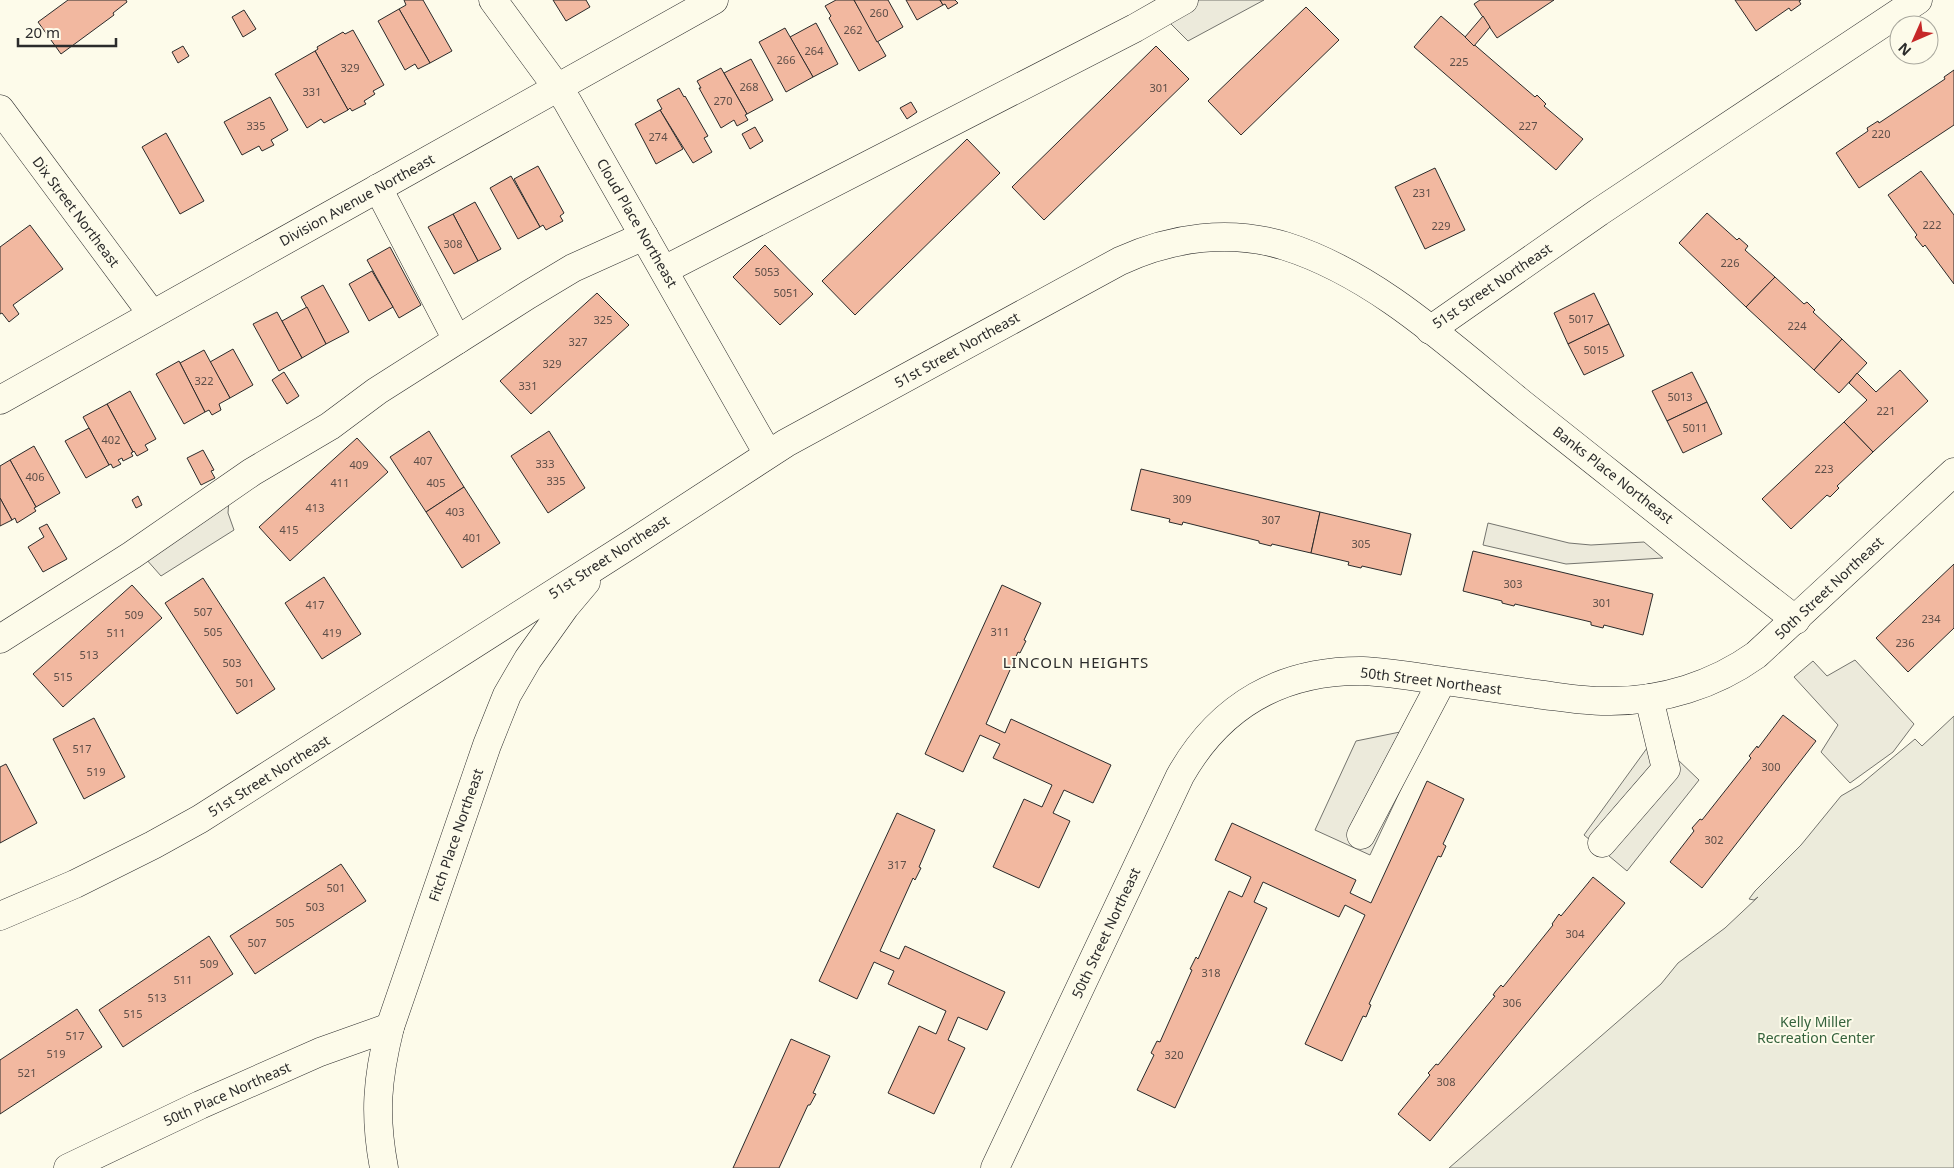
<svg xmlns="http://www.w3.org/2000/svg" width="1954" height="1168" font-family="'Noto Sans',sans-serif">
<style>
.green{fill:#ecebdb;stroke:#74746e}
.parking{fill:#eceadb;stroke:#74746e}
.building{fill:#f2b8a0;stroke:#2b2b2b}
.lines{fill:none;stroke-linecap:round;stroke-linejoin:round}
.minor-casing{stroke:#2b2b2b;stroke-width:29}
.minor{stroke:#fdfbea;stroke-width:28}
.labels{text-anchor:middle;stroke-width:4;stroke-linejoin:round;paint-order:stroke}
.number-label{font-size:11px;fill:#5d4e48}
.street-label{font-size:14px;fill:#2b2b2b;stroke:#fdfbea}
.park-label{font-size:14px;fill:#34623c;stroke:#fdfbea}
.neighbourhood-label{font-size:15px;letter-spacing:1px;fill:#2b2b2b;stroke:#fdfbea}
</style>
<rect width="100%" height="100%" fill="#fdfbea"/>
<path class="green" d="M1954 716V1168H1449L1661 984 1678 963 1725 928 1758 897 1754 900 1749 899 1755 891 1801 845 1841 796 1860 785 1915 739 1922 746Z"/>
<g class="parking">
<path d="M1198 0H1264L1188 41 1164 17Z"/>
<path d="M229 499 228 513 234 530 161 576 146 559Z"/>
<path d="M1488 523 1569 543 1591 545 1644 542 1663 558 1566 564 1483 545Z"/>
<path d="M1855 660 1914 724 1893 752 1850 783 1821 752 1838 725 1794 677 1813 661 1827 676Z"/>
<path d="M1400 732 1423 742 1370 855 1315 830 1356 741Z"/>
<path d="M1674 740 1676 758 1699 780 1627 871 1584 835 1650 744Z"/>
</g>
<g class="building">
<path d="M68 0H126L127 2 113 13 114 15 61 54 38 22Z"/>
<path d="M404 0H423L452 51 430 63 399 9 406 5Z"/>
<path d="M553 0H586L590 7 566 21Z"/>
<path d="M836 0H854L886 56 859 71 829 18 831 16 825 6Z"/>
<path d="M854 0H888L903 27 877 42Z"/>
<path d="M906 0H940L943 5 917 20Z"/>
<path d="M940 0H955L958 3 948 9 945 4 943 5Z"/>
<path d="M1480 0H1554L1497 38 1474 4Z"/>
<path d="M1735 0H1801L1799 1 1801 4 1791 11 1789 8 1756 31Z"/>
<path d="M1306 7 1339 40 1241 135 1208 101Z"/>
<path d="M399 9 430 63 418 69 415 64 405 70 378 21Z"/>
<path d="M244 10 256 29 243 37 232 17Z"/>
<path d="M1441 16 1535 97 1537 95 1546 104 1544 106 1583 139 1556 170 1414 47Z"/>
<path d="M1483 16 1490 27 1474 46 1465 37Z"/>
<path d="M816 23 838 64 813 77 790 37Z"/>
<path d="M785 28 813 77 786 92 759 42Z"/>
<path d="M353 30 384 85 373 91 375 94 364 101 366 104 352 111 350 108 348 110 315 51 318 49 317 47 343 32 345 34Z"/>
<path d="M183 46 189 56 178 63 172 52Z"/>
<path d="M1156 46 1189 79 1044 220 1012 187Z"/>
<path d="M315 51 348 110 324 123 321 119 307 128 275 74Z"/>
<path d="M751 59 773 100 747 114 724 73Z"/>
<path d="M721 68 747 114 745 115 748 120 737 126 734 120 721 128 699 88H701L697 81Z"/>
<path d="M1954 70V125L1859 188 1836 153 1868 131 1867 128 1878 121 1879 123 1945 79 1944 77Z"/>
<path d="M679 88 684 97 685 96 708 136 704 138 712 152 693 163 660 110 662 109 657 100Z"/>
<path d="M270 97 288 130 271 140 274 145 262 151 259 146 242 155 224 122Z"/>
<path d="M911 102 917 112 907 119 900 108Z"/>
<path d="M660 110 683 149 656 164 635 124Z"/>
<path d="M755 127 763 141 750 149 742 134Z"/>
<path d="M166 133 204 201 180 214 142 147Z"/>
<path d="M967 139 1000 173 855 315 822 281Z"/>
<path d="M538 166 564 213 560 216 563 221 546 230 543 225 540 227 514 179Z"/>
<path d="M1435 168 1465 230 1425 249 1395 187Z"/>
<path d="M1921 171 1954 215V284L1925 245 1923 247 1915 237 1917 235 1888 195Z"/>
<path d="M511 176 540 227 518 239 490 188Z"/>
<path d="M475 202 501 249 478 261 453 214Z"/>
<path d="M1707 213 1737 240 1739 238 1748 246 1745 250 1775 277 1746 307 1679 243Z"/>
<path d="M453 214 478 261 454 274 428 227Z"/>
<path d="M30 225 63 269 13 305 19 314 9 322 2 313 0 314V247Z"/>
<path d="M765 245 813 294 780 325 733 277Z"/>
<path d="M390 247 421 305 399 318 367 260Z"/>
<path d="M372 271 393 307 369 321 349 284Z"/>
<path d="M1775 277 1804 304 1807 302 1815 310 1813 312 1842 339 1814 370 1746 307Z"/>
<path d="M323 285 349 332 326 344 301 297Z"/>
<path d="M597 293 629 325 531 414 500 381Z"/>
<path d="M1594 293 1609 324 1568 344 1554 313Z"/>
<path d="M307 307 326 344 302 358 282 321Z"/>
<path d="M277 312 302 358 279 371 253 324Z"/>
<path d="M1609 324 1624 356 1584 375 1568 344Z"/>
<path d="M1842 339 1867 363 1839 393 1814 370Z"/>
<path d="M233 349 253 385 230 398 210 362Z"/>
<path d="M204 350 230 398 219 404 221 410 212 415 209 410 205 412 180 363Z"/>
<path d="M179 361 205 412 184 424 156 374Z"/>
<path d="M1900 370 1928 401 1873 452 1844 422 1867 400 1849 383 1857 373 1876 392Z"/>
<path d="M284 372 299 396 287 404 272 380Z"/>
<path d="M1692 372 1707 402 1667 421 1652 391Z"/>
<path d="M130 391 156 439 145 445 148 450 137 456 134 451 133 452 107 404Z"/>
<path d="M1707 402 1722 434 1683 453 1667 421Z"/>
<path d="M107 404 133 452 131 453 133 456 123 461 122 458 118 460 121 464 113 468 111 464 109 465 83 417Z"/>
<path d="M1844 422 1873 452 1837 486 1839 488 1830 497 1827 495 1791 529 1762 499Z"/>
<path d="M89 428 109 465 86 478 65 441Z"/>
<path d="M429 431 464 487 426 512 390 457Z"/>
<path d="M549 431 585 488 548 513 511 456Z"/>
<path d="M357 438 388 472 290 561 259 527Z"/>
<path d="M34 446 60 493 36 507 10 460Z"/>
<path d="M203 450 214 470 211 471 215 478 201 485 187 458Z"/>
<path d="M10 460 36 507 34 508 36 511 17 523 15 518 12 520 0 498V466Z"/>
<path d="M1141 469 1320 512 1311 553 1272 544 1271 546 1259 543V541L1183 522 1182 525 1169 522 1170 519 1131 510Z"/>
<path d="M464 487 500 543 462 568 426 512Z"/>
<path d="M138 496 142 505 136 508 132 500Z"/>
<path d="M0 498 12 520 0 526Z"/>
<path d="M1320 512 1411 534 1401 575 1362 566 1361 568 1348 565 1349 562 1311 553Z"/>
<path d="M47 524 67 559 43 572 28 547 44 537 39 528Z"/>
<path d="M1473 551 1653 594 1643 635 1604 625 1603 628 1591 625V622L1515 604 1514 606 1502 603V601L1463 591Z"/>
<path d="M1954 564V628L1908 672 1876 638Z"/>
<path d="M324 577 361 634 322 659 285 603Z"/>
<path d="M203 578 275 689 237 714 165 603Z"/>
<path d="M132 585 162 618 63 707 33 674Z"/>
<path d="M1002 585 1041 603 1024 640 1026 641 1020 653 1018 652 986 724 1005 733 1011 719 1111 765 1093 803 1064 790 1053 813 1070 821 1039 888 993 867 1024 799 1042 807 1052 785 993 758 1000 744 980 735 963 772 925 754Z"/>
<path d="M1783 715 1816 741 1702 888 1670 862 1694 831 1692 828 1700 819 1702 820 1751 758 1749 756 1757 746 1758 748Z"/>
<path d="M94 718 125 777 84 799 53 739Z"/>
<path d="M6 764 37 823 0 843V767Z"/>
<path d="M1427 781 1464 799 1443 844 1446 846 1441 857 1438 856 1369 1004 1371 1005 1366 1017 1363 1016 1342 1061 1305 1044 1365 915 1345 905 1339 917 1263 882 1254 902 1267 908 1175 1108 1137 1090 1154 1055 1151 1053 1157 1041 1160 1042 1192 970 1190 969 1196 957 1198 959 1229 891 1242 897 1251 877 1215 860 1232 823 1356 880 1350 893 1371 903Z"/>
<path d="M897 813 935 830 919 867 921 868 915 880 913 878 880 951 899 959 905 946 1005 992 987 1030 958 1017 948 1040 965 1048 934 1114 888 1093 919 1026 936 1034 946 1011 888 984 894 971 874 962 857 999 819 981Z"/>
<path d="M341 864 366 901 255 974 230 936Z"/>
<path d="M1593 877 1625 903 1430 1141 1398 1114 1430 1075 1428 1073 1430 1071 1436 1064 1438 1065 1495 996 1493 995 1495 992 1501 985 1503 987 1553 925 1552 924 1559 914 1561 916Z"/>
<path d="M209 936 233 974 123 1047 99 1010Z"/>
<path d="M77 1009 102 1047 0 1114V1060Z"/>
<path d="M791 1039 830 1056 813 1093 816 1094 810 1105H808L779 1168H733Z"/>
</g>
<g class="lines">
<defs>
<g id="minor">
<path d="M493 0 567 101 768 454"/>
<path d="M0 109 152 314"/>
<path d="M378 188 457 340"/>
<path d="M664 270 1135 28 1184 0"/>
<path d="M1430 330 1599 212 1918 0"/>
<path d="M0 400 714 0"/>
<path d="M0 639 132 555 252 472 330 426 377 391 528 295 573 268 644 236"/>
<path d="M1361 835 1442 681"/>
<path d="M1602 843 1666 769 1649 698"/>
<path d="M0 916 75 884 153 845 200 819 631 544 786 443 1120 261C1172 237 1230 229 1285 246 1377 275 1453 348 1526 407 1616 478 1705 550 1796 620"/>
<path d="M68 1168 200 1105 320 1052 390 1027"/>
<path d="M384 1168C374 1115 377 1079 390 1027L487 745 507 695 528 659 565 607 586 582"/>
<path d="M995 1168 1180 776C1220 705 1282 670 1363 671 1386 672 1409 676 1431 679 1466 684 1501 689 1536 694 1561 697 1586 702 1611 701 1662 701 1714 685 1756 655L1954 472"/>
</g>
</defs>
<use href="#minor" class="minor-casing"/>
<use href="#minor" class="minor"/>
</g>
<g class="labels">
<g class="number-label">
<text x="879" y="17">260</text>
<text x="853" y="34">262</text>
<text x="814" y="55">264</text>
<text x="786" y="64">266</text>
<text x="1459" y="66">225</text>
<text x="350" y="72">329</text>
<text x="749" y="91">268</text>
<text x="1159" y="92">301</text>
<text x="312" y="96">331</text>
<text x="723" y="105">270</text>
<text x="256" y="130">335</text>
<text x="1528" y="130">227</text>
<text x="1881" y="138">220</text>
<text x="658" y="141">274</text>
<text x="1422" y="197">231</text>
<text x="1932" y="229">222</text>
<text x="1441" y="230">229</text>
<text x="453" y="248">308</text>
<text x="1730" y="267">226</text>
<text x="767" y="276">5053</text>
<text x="786" y="297">5051</text>
<text x="1581" y="323">5017</text>
<text x="603" y="324">325</text>
<text x="1797" y="330">224</text>
<text x="578" y="346">327</text>
<text x="1596" y="354">5015</text>
<text x="552" y="368">329</text>
<text x="204" y="385">322</text>
<text x="528" y="390">331</text>
<text x="1680" y="401">5013</text>
<text x="1886" y="415">221</text>
<text x="1695" y="432">5011</text>
<text x="111" y="444">402</text>
<text x="423" y="465">407</text>
<text x="545" y="468">333</text>
<text x="359" y="469">409</text>
<text x="1824" y="473">223</text>
<text x="35" y="481">406</text>
<text x="556" y="485">335</text>
<text x="340" y="487">411</text>
<text x="436" y="487">405</text>
<text x="1182" y="503">309</text>
<text x="315" y="512">413</text>
<text x="455" y="516">403</text>
<text x="1271" y="524">307</text>
<text x="289" y="534">415</text>
<text x="472" y="542">401</text>
<text x="1361" y="548">305</text>
<text x="1513" y="588">303</text>
<text x="1602" y="607">301</text>
<text x="315" y="609">417</text>
<text x="203" y="616">507</text>
<text x="134" y="619">509</text>
<text x="1931" y="623">234</text>
<text x="213" y="636">505</text>
<text x="1000" y="636">311</text>
<text x="116" y="637">511</text>
<text x="332" y="637">419</text>
<text x="1905" y="647">236</text>
<text x="89" y="659">513</text>
<text x="232" y="667">503</text>
<text x="63" y="681">515</text>
<text x="245" y="687">501</text>
<text x="82" y="753">517</text>
<text x="1771" y="771">300</text>
<text x="96" y="776">519</text>
<text x="1714" y="844">302</text>
<text x="897" y="869">317</text>
<text x="336" y="892">501</text>
<text x="315" y="911">503</text>
<text x="285" y="927">505</text>
<text x="1575" y="938">304</text>
<text x="257" y="947">507</text>
<text x="209" y="968">509</text>
<text x="1211" y="977">318</text>
<text x="183" y="984">511</text>
<text x="157" y="1002">513</text>
<text x="1512" y="1007">306</text>
<text x="133" y="1018">515</text>
<text x="75" y="1040">517</text>
<text x="56" y="1058">519</text>
<text x="1174" y="1059">320</text>
<text x="27" y="1077">521</text>
<text x="1446" y="1086">308</text>
</g>
<g class="street-label">
<text transform="translate(357 200) rotate(-29)" y="5">Division Avenue Northeast</text>
<text transform="translate(76 212) rotate(53)" y="5">Dix Street Northeast</text>
<text transform="translate(637 223) rotate(60)" y="5">Cloud Place Northeast</text>
<text transform="translate(1492 286) rotate(-34)" y="5">51st Street Northeast</text>
<text transform="translate(957 350) rotate(-29)" y="5">51st Street Northeast</text>
<text transform="translate(1613 475) rotate(38)" y="5">Banks Place Northeast</text>
<text transform="translate(609 557) rotate(-33)" y="5">51st Street Northeast</text>
<text transform="translate(1829 588) rotate(-43)" y="5">50th Street Northeast</text>
<text transform="translate(1431 681) rotate(7)" y="5">50th Street Northeast</text>
<text transform="translate(269 776) rotate(-32)" y="5">51st Street Northeast</text>
<text transform="translate(456 835) rotate(-71)" y="5">Fitch Place Northeast</text>
<text transform="translate(1106 933) rotate(-65)" y="5">50th Street Northeast</text>
<text transform="translate(227 1094) rotate(-24)" y="5">50th Place Northeast</text>
</g>
<g class="park-label">
<text x="1816" y="1027">Kelly Miller<tspan x="1816" dy="16">Recreation Center</tspan></text>
</g>
<g class="neighbourhood-label">
<text x="1076" y="668">LINCOLN HEIGHTS</text>
</g>
</g>
<g transform="translate(1914 40) rotate(225)"><circle r="24" fill="#fdfbea" stroke="#a9a89e"/>
<path d="M0-4L9 19L0 12L-9 19Z" fill="#c62828"/>
<text y="-8" font-size="14" font-weight="bold" text-anchor="middle" fill="#2b2b2b">N</text>
</g>
<path d="M18 38v8h98v-8" fill="none" stroke="#2b2b2b" stroke-width="2.5"/>
<text x="25" y="38" font-size="15" fill="#2b2b2b" stroke="#fdfbea" stroke-width="4" paint-order="stroke">20 m</text>
</svg>
